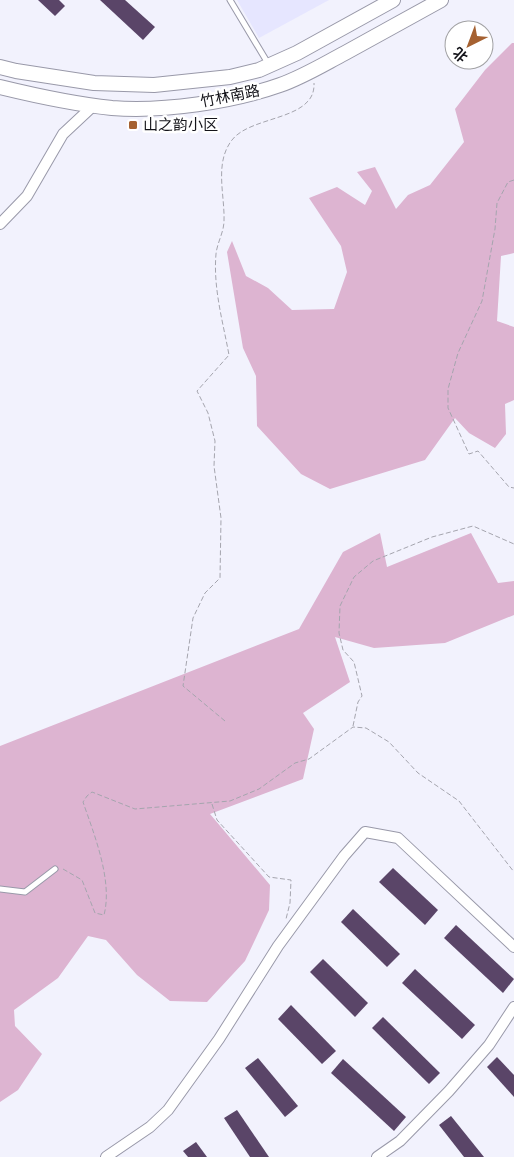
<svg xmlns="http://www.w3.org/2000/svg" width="514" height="1157" font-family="'Libre Baskerville','Noto Sans SC',serif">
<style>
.built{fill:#e6e6ff}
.green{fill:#ddb4d1}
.building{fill:#5a4568}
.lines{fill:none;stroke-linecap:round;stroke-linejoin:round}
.lane-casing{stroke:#9999a9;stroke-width:7}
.street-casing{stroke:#9999a9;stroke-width:12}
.secondary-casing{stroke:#9999a9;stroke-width:16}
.path{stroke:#a5a5ae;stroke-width:1;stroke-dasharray:5 2.5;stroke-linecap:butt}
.lane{stroke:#fff;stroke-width:5}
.street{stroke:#fff;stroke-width:10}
.secondary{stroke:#fff;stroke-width:14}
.poi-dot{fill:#a56131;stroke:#fff;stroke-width:2}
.labels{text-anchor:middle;stroke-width:5;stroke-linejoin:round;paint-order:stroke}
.street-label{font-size:15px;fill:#14141a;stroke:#fff}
.poi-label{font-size:15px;fill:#14141a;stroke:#fff;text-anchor:start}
</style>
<rect width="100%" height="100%" fill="#f2f2fd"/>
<path class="built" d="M237 0H329L259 38Z"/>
<g class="green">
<path d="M512 43H514V253L501 256 497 321 514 327V400L505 404 506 434 495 448 469 433 455 418 425 460 330 489 301 474 257 426 256 376 243 348 227 252 232 241 246 276 268 288 292 310 334 309 347 272 341 246 309 198 337 187 365 205 372 191 357 172 375 167 396 209 408 195 430 185 464 142 455 109 485 70Z"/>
<path d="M380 533 387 567 471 533 498 583 514 581V615L445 643 374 648 335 637 350 682 303 713 314 729 303 779 210 814 270 885 269 910 245 961 207 1002 170 1001 137 975 106 940 88 936 58 978 14 1010 15 1026 42 1054 18 1090 0 1102V746L299 629 343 552Z"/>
</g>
<g class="building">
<path d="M38 0H59L65 6 55 16Z"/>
<path d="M100 0H125L155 27 143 40Z"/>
<path d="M393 868 438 910 425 925 379 882Z"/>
<path d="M353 909 400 954 387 967 341 922Z"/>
<path d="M456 925 514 979 503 993 444 938Z"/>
<path d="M323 959 368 1003 355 1017 310 972Z"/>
<path d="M415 969 475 1025 462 1039 402 983Z"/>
<path d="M291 1005 336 1051 322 1064 278 1019Z"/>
<path d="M383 1017 440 1073 429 1084 372 1028Z"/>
<path d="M497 1057 514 1075V1097L487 1067Z"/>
<path d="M258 1058 298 1106 285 1117 245 1068Z"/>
<path d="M343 1059 406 1117 394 1131 331 1073Z"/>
<path d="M237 1110 269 1157H250L224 1118Z"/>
<path d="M451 1116 484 1157H464L439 1125Z"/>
<path d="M196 1142 207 1157H188L183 1151Z"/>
</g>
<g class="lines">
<defs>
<g id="lane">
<path d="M230 0 269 65"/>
<path d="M0 889 25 892 55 869"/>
</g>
<g id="street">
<path d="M0 224 27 196 63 134 94 105"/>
<path d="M106 1157 150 1127 168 1110 219 1039 278 946 344 856 365 832 398 838 514 947"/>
<path d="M377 1157 400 1141 449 1091 489 1045 514 1007"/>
</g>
<g id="secondary">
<path d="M0 67 16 71 94 83 154 85 230 77 259 70 297 53 393 0"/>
<path d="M0 87C37 96 74 104 112 108 163 112 232 102 280 85 303 77 324 64 345 53 377 35 409 18 441 0"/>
</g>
</defs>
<use href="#lane" class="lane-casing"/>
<use href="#street" class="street-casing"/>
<use href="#secondary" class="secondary-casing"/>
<g class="path">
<path d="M514 180 508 182 497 203 495 229 482 301 458 353 448 389V408L469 454 478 451 509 487 514 488"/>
<path d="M225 721 183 686 193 618 205 593 220 578 221 518 214 466 215 441 208 413 197 391 229 355C223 322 213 288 216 254 217 243 224 232 224 221 225 195 214 163 232 140 251 115 316 121 314 83"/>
<path d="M353 726 358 702 362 696 354 662 343 650 339 633 340 606 354 577 373 561 432 537 473 526 514 544"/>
<path d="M212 804 217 820 269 877 291 880 290 903 286 919"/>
<path d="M63 869 82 880 95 913 104 915C113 881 94 834 83 802L87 796 92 792 135 809 230 801 259 789 295 763 309 759 353 727 366 728 389 742 418 773 459 801 514 872"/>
</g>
<use href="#lane" class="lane"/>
<use href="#street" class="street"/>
<use href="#secondary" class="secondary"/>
</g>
<rect class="poi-dot" x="128" y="120" width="10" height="10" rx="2.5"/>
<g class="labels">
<g class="street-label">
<text transform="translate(230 96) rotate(-11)" y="5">竹林南路</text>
</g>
<g class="poi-label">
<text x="143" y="130">山之韵小区</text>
</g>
</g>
<g transform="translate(469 45) rotate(222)"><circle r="24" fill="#ffffff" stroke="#a1a1a3"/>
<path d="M0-4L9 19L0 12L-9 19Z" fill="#a56131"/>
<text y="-8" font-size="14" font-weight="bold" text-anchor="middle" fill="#14141a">北</text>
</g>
</svg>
